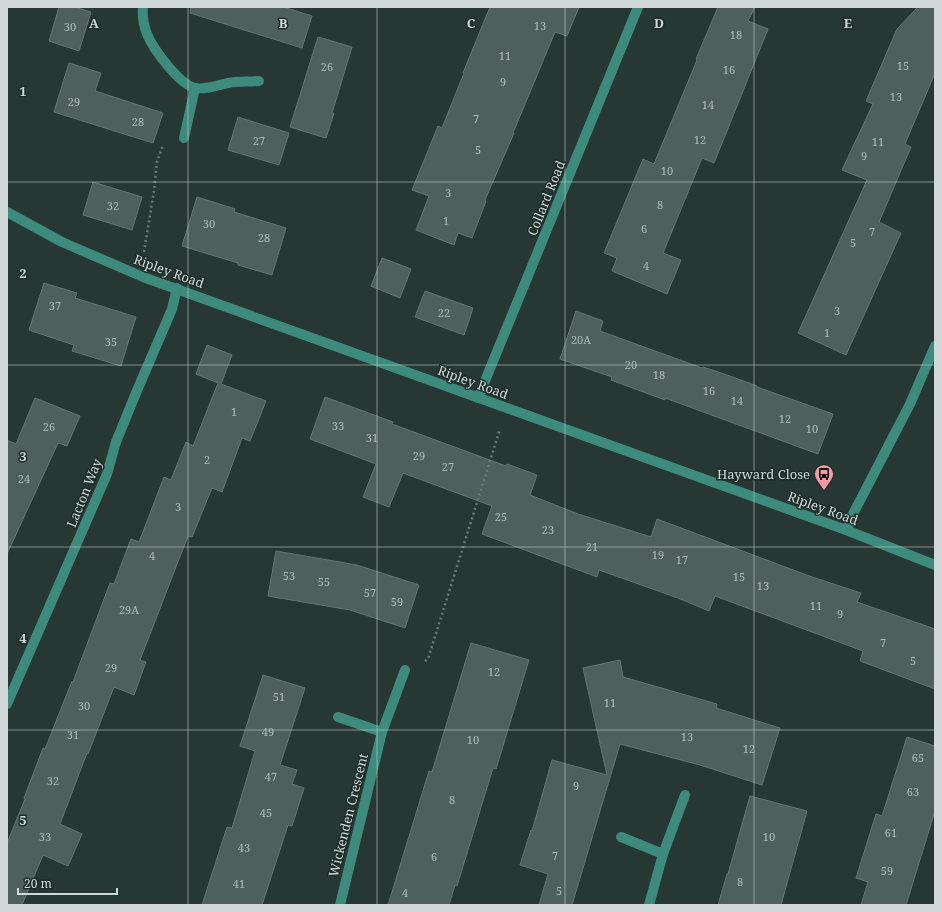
<svg xmlns="http://www.w3.org/2000/svg" width="942" height="912" font-family="'Noto Serif',serif">
<style>
.building{fill:#4f605c;stroke:#657672}
.lines{fill:none;stroke-linecap:round;stroke-linejoin:round}
.path{stroke:#6d7a77;stroke-width:2.5;stroke-dasharray:2 3;stroke-linecap:butt}
.minor{stroke:#3c8b7c;stroke-width:10}
.grid{fill:none;stroke:#d0d9d7;stroke-width:1;stroke-opacity:0.55}
.labels{text-anchor:middle;stroke-width:3;stroke-linejoin:round;paint-order:stroke}
.number-label{font-size:11px;fill:#b0bbb8}
.street-label{font-size:13px;fill:#d0d9d7;stroke:#1d2d29}
.poi-label{font-size:13px;fill:#d0d9d7;stroke:#1d2d29;text-anchor:end}
.grid-label{font-size:13px;text-anchor:middle;font-weight:bold;fill:#d0d9d7;stroke:#1d2d29;stroke-width:3;stroke-linejoin:round;paint-order:stroke}
</style>
<rect width="100%" height="100%" fill="#273733"/>
<g class="building">
<path d="M59 7H74L91 12 79 51 49 41Z"/>
<path d="M191 7H283L312 16 302 48 190 13Z"/>
<path d="M490 7H579L567 36 555 32 513 133H514L485 200 486 201 472 238 458 233 454 245 416 230 429 196 412 190 438 126 442 128 464 73H463Z"/>
<path d="M718 7H755L748 21 768 29 714 163 702 158 663 253 681 260 667 294 612 271 617 258 604 253 643 159 654 164 697 60 696 59Z"/>
<path d="M918 7H935V73L905 144 911 147 879 222 901 233 846 355 798 333 867 180 842 170 873 104 866 101 897 29Z"/>
<path d="M318 37 352 47 332 113H334L326 138 290 127Z"/>
<path d="M69 63 101 73 95 91 163 113 153 143 54 112Z"/>
<path d="M238 117 289 133 279 165 228 150Z"/>
<path d="M93 182 142 197 132 230 83 215Z"/>
<path d="M197 197 235 209 234 212 286 228 272 275 238 265V263L182 246Z"/>
<path d="M382 258 411 269 400 298 371 286Z"/>
<path d="M44 283 77 293 75 298 136 317 121 366 72 351 74 345 29 330Z"/>
<path d="M425 291 473 308 464 335 415 317Z"/>
<path d="M576 311 603 321 600 331 702 368 703 367 730 376 757 386V387L833 414 818 454 665 398V400L611 380 612 377 560 359Z"/>
<path d="M207 345 232 355 221 384 266 401 250 441 242 438 222 492 212 488 192 537 188 536 140 660 146 662 134 695 114 687 88 754 87 753 60 824 82 834 68 866 43 855 22 905H7V843L25 799 24 798 43 748 45 749 72 681 73 682 110 583 114 584 131 539 139 542 164 477 171 480 186 442 193 446 218 383 196 374Z"/>
<path d="M325 397 393 422 392 424 506 466 507 464 537 475 530 495 578 514 651 537 657 519 812 577 861 593 857 602 935 629V689L860 661 863 651 715 596 709 611 678 598 599 570 597 577 482 534 492 506 403 473 389 507 363 497 376 464 310 439Z"/>
<path d="M35 398 80 416 67 446 58 443 7 554V440L16 444Z"/>
<path d="M276 551 357 565 419 585 405 628 350 610 268 596Z"/>
<path d="M471 643 529 660 496 769 493 768 457 886 455 885 449 905H388L429 771 432 772Z"/>
<path d="M620 660 623 677 717 704 716 708 780 728 762 785 700 765 620 744 572 905H539L548 874 520 865 531 830 532 831 552 760 607 775 583 668Z"/>
<path d="M263 675 305 688 280 765 297 770 292 784 304 788 292 826 288 825 262 905H202L227 827 232 828 255 751 240 746Z"/>
<path d="M907 737 935 746V811L906 905H861L868 882 856 878 876 814 882 816Z"/>
<path d="M750 796 807 811 781 905H718L727 874H728Z"/>
</g>
<g class="lines">
<g class="path">
<path d="M144 252 154 191 157 162 163 145"/>
<path d="M425 661 428 659 500 429"/>
</g>
<g class="minor">
<path d="M143 7C142 16 144 26 147 34 153 49 179 84 195 88 205 90 219 85 228 83 238 81 249 82 259 81"/>
<path d="M184 138 195 88"/>
<path d="M7 212 62 242 143 277 846 530 935 565"/>
<path d="M478 398 638 7"/>
<path d="M846 530 854 512 910 404 935 346"/>
<path d="M7 704 107 474 116 442 136 393 172 309 177 288"/>
<path d="M338 717 382 732"/>
<path d="M621 837 663 854"/>
<path d="M340 905 382 732 405 670"/>
<path d="M649 905 663 854 685 795"/>
</g>
</g>
<path class="grid" d="M188 7V905M377 7V905M565 7V905M754 7V905M7 182H935M7 365H935M7 547H935M7 730H935"/>
<defs>
<symbol id="bus-pin" viewBox="-11 -11 22 30"><path d="M0 17L-7.5 6A9.5 9.5 0 1 1 7.5 6Z" fill="#f49aa6" stroke="#1d2d29"/><path d="M-5-6H5V4H4V6H2V4H-2V6H-4V4H-5ZM-3.5-4V0h7V-4ZM-3.5 1.2v1.5H-2V1.2ZM2 1.2v1.5H3.5V1.2Z" fill="#111"/></symbol>
</defs>
<g fill-rule="evenodd">
<use href="#bus-pin" x="813" y="463" width="22" height="30"/>
</g>
<g class="labels">
<g class="number-label">
<text x="540" y="30">13</text>
<text x="70" y="31">30</text>
<text x="736" y="39">18</text>
<text x="505" y="60">11</text>
<text x="903" y="70">15</text>
<text x="327" y="71">26</text>
<text x="729" y="74">16</text>
<text x="503" y="86">9</text>
<text x="896" y="101">13</text>
<text x="74" y="106">29</text>
<text x="708" y="109">14</text>
<text x="476" y="123">7</text>
<text x="138" y="126">28</text>
<text x="700" y="144">12</text>
<text x="259" y="145">27</text>
<text x="878" y="146">11</text>
<text x="478" y="154">5</text>
<text x="864" y="160">9</text>
<text x="667" y="175">10</text>
<text x="448" y="197">3</text>
<text x="660" y="209">8</text>
<text x="113" y="210">32</text>
<text x="446" y="225">1</text>
<text x="209" y="228">30</text>
<text x="644" y="233">6</text>
<text x="872" y="236">7</text>
<text x="264" y="242">28</text>
<text x="853" y="247">5</text>
<text x="646" y="270">4</text>
<text x="55" y="310">37</text>
<text x="837" y="315">3</text>
<text x="444" y="317">22</text>
<text x="827" y="337">1</text>
<text x="581" y="344">20A</text>
<text x="111" y="346">35</text>
<text x="631" y="369">20</text>
<text x="659" y="379">18</text>
<text x="709" y="395">16</text>
<text x="737" y="405">14</text>
<text x="234" y="416">1</text>
<text x="785" y="423">12</text>
<text x="338" y="430">33</text>
<text x="49" y="431">26</text>
<text x="812" y="433">10</text>
<text x="372" y="442">31</text>
<text x="419" y="460">29</text>
<text x="207" y="464">2</text>
<text x="448" y="471">27</text>
<text x="24" y="483">24</text>
<text x="178" y="511">3</text>
<text x="501" y="521">25</text>
<text x="548" y="534">23</text>
<text x="592" y="551">21</text>
<text x="658" y="559">19</text>
<text x="152" y="560">4</text>
<text x="682" y="564">17</text>
<text x="289" y="580">53</text>
<text x="739" y="581">15</text>
<text x="324" y="586">55</text>
<text x="763" y="590">13</text>
<text x="370" y="597">57</text>
<text x="397" y="606">59</text>
<text x="816" y="610">11</text>
<text x="129" y="614">29A</text>
<text x="840" y="618">9</text>
<text x="883" y="647">7</text>
<text x="913" y="665">5</text>
<text x="111" y="672">29</text>
<text x="494" y="676">12</text>
<text x="279" y="701">51</text>
<text x="610" y="707">11</text>
<text x="84" y="710">30</text>
<text x="268" y="736">49</text>
<text x="73" y="739">31</text>
<text x="687" y="741">13</text>
<text x="473" y="744">10</text>
<text x="749" y="753">12</text>
<text x="918" y="762">65</text>
<text x="271" y="781">47</text>
<text x="53" y="785">32</text>
<text x="576" y="790">9</text>
<text x="913" y="796">63</text>
<text x="452" y="804">8</text>
<text x="266" y="817">45</text>
<text x="891" y="837">61</text>
<text x="45" y="841">33</text>
<text x="769" y="841">10</text>
<text x="244" y="852">43</text>
<text x="555" y="860">7</text>
<text x="434" y="861">6</text>
<text x="887" y="875">59</text>
<text x="740" y="886">8</text>
<text x="239" y="888">41</text>
<text x="559" y="895">5</text>
<text x="405" y="897">4</text>
</g>
<g class="street-label">
<text transform="translate(546 198) rotate(-68)" y="5">Collard Road</text>
<text transform="translate(169 271) rotate(20)" y="5">Ripley Road</text>
<text transform="translate(473 382) rotate(20)" y="5">Ripley Road</text>
<text transform="translate(84 493) rotate(-68)" y="5">Lacton Way</text>
<text transform="translate(823 508) rotate(20)" y="5">Ripley Road</text>
<text transform="translate(348 815) rotate(-76)" y="5">Wickenden Crescent</text>
</g>
<g class="poi-label">
<text x="810" y="479">Hayward Close</text>
</g>
</g>
<g class="grid-label">
<text x="94" y="28">A</text>
<text x="283" y="28">B</text>
<text x="471" y="28">C</text>
<text x="659" y="28">D</text>
<text x="848" y="28">E</text>
<text x="23" y="96">1</text>
<text x="23" y="278">2</text>
<text x="23" y="461">3</text>
<text x="23" y="643">4</text>
<text x="23" y="825">5</text>
</g>
<rect width="942" height="912" fill="none" stroke="#d0d9d7" stroke-width="16"/>
<path d="M18 888v6h99v-6" fill="none" stroke="#d0d9d7" stroke-width="2"/>
<text x="24" y="888" font-size="12" fill="#d0d9d7" stroke="#1d2d29" stroke-width="3" paint-order="stroke">20 m</text>
</svg>
